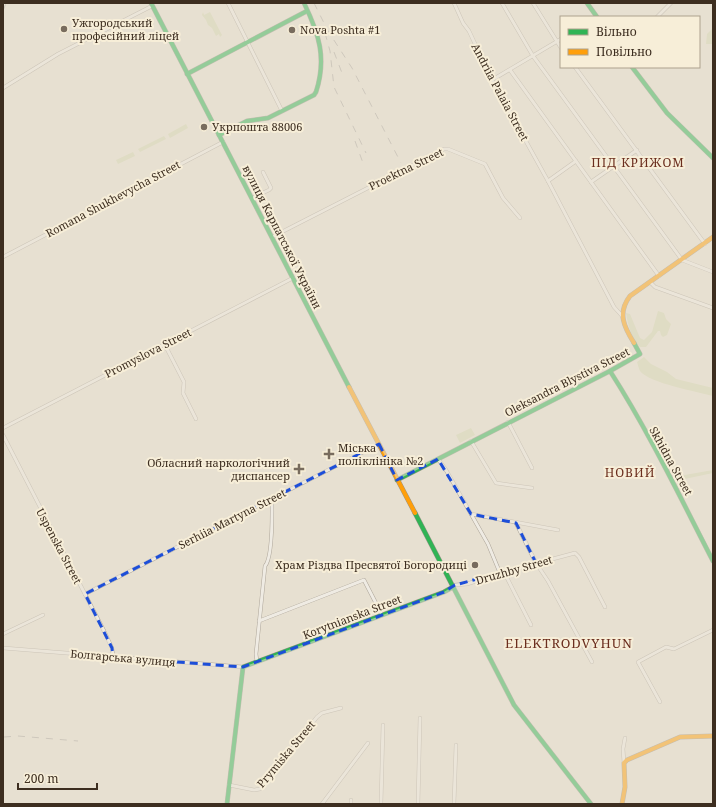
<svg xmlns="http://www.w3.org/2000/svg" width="716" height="807" font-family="'Noto Serif',serif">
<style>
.green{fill:#d6d7b3}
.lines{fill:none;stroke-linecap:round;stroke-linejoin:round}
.street-casing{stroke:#ada599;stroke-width:4}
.fast-casing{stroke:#9c958a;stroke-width:5}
.slow-casing{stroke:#9c958a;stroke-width:5}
.street{stroke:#efebe3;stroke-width:3}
.fast{stroke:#30b455;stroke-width:4}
.slow{stroke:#ff9f0a;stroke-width:4}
.rail{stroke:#afaaa2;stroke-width:1;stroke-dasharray:7 7;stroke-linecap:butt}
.marked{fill:none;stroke:#1d4ed8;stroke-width:3;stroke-dasharray:8 5;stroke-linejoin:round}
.poi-dot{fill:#786c5e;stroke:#f7eed8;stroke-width:1.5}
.labels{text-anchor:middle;stroke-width:4;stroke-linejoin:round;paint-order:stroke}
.poi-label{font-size:11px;fill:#3d2e20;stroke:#f7eed8;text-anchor:start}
.street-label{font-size:11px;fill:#3d2e20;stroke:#f7eed8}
.neighbourhood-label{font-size:12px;letter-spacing:1px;fill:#6b2e1e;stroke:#f7eed8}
.quarter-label{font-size:13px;letter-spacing:1px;fill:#6b2e1e;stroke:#f7eed8}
</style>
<rect width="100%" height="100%" fill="#e7e0d1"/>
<g class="green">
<path d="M203 12 204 15 210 12 222 35 220 37 219 34 216 36 212 28 208 25 206 20 202 15Z"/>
<path d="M713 28V44H706L707 34Z"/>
<path d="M186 124 188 128 170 138 168 134Z"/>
<path d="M164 136 166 139 140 152 138 149Z"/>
<path d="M133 152 135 156 118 164 116 160Z"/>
<path d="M658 311 664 313 666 319 671 324 667 335 663 337 661 335 660 331H658L646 347H640C631 337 628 325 626 313L630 314 640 338 644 340 652 332Z"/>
<path d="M644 357 651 364 667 372 676 379 713 388V396C698 392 649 383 640 371 639 369 638 365 637 362Z"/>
<path d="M471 428 475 435 460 443 456 435Z"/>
<path d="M713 470V473L680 480 679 476Z"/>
<path d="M348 619 350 620 351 622 350 625 338 629H335L334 626 335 624Z"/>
</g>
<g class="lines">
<defs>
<g id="street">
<path d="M228 3 282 111"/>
<path d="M454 3 463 23 469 31 492 80 548 181 614 307 623 317"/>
<path d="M502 3 533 56 682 260 713 272"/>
<path d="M533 3 561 48"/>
<path d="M657 17 671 3"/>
<path d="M575 67 705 244"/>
<path d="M510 70 659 276"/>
<path d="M492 80 561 39"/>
<path d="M3 88 58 54 152 6"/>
<path d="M548 181 576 161"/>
<path d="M591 182 637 150"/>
<path d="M252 198 269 190 271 188 263 172"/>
<path d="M272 237 444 149H448L485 164 503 198 520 218"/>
<path d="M3 257 223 142"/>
<path d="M650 282 655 287 713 308"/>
<path d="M165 345 184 382 183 393 196 419"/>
<path d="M508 422 532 468"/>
<path d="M3 428 293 278"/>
<path d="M3 435 104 631 112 648 113 657"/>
<path d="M471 441 496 483 532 488"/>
<path d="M438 459 446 470 471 514 558 530"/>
<path d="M471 514 488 544 500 573"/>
<path d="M516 523 536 563 548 581 592 662"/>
<path d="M504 572 531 625"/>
<path d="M453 587 455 585 467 584 504 572 575 553 579 557 605 607"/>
<path d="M85 594 379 444"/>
<path d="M259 621 364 580 382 615"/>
<path d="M3 634 43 615"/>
<path d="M3 648 243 667"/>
<path d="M257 662 256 654 265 566C273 557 272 516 272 503L270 499"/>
<path d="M660 702 638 662 666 647 674 649 713 630"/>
<path d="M624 763 623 749 625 738"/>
<path d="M229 785 254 790 260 789 317 717 322 713 341 708"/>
<path d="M322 804 368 743"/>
<path d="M351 804V800"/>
<path d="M381 804 383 725"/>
<path d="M418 804 420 718"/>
<path d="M454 804 456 745"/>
</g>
<g id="fast">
<path d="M151 3 349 387"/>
<path d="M587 3 597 17"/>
<path d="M632 67 667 113 713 158"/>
<path d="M187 74 307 11"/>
<path d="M219 135 247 121 268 118 314 95 316 92C327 58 319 34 304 3"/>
<path d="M610 371C649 432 680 497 713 561"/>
<path d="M397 480 610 371 640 354 634 343"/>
<path d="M415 513 514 705 591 804"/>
<path d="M227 804 243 667 444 592 453 587"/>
</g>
<g id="slow">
<path d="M634 343C624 327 617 313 630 296L713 237"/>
<path d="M349 387 415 513"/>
<path d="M622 804 625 787 624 763 627 760 680 737 713 736"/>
</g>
</defs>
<use href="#street" class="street-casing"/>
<use href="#fast" class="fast-casing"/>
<use href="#slow" class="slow-casing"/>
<use href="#street" class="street"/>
<use href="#fast" class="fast"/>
<use href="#slow" class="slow"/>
<g class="rail">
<path d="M314 3 328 31 352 68 401 163"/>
<path d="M3 11 6 3"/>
<path d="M325 33 330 51 334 87 366 153"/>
<path d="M334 52 342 73"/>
<path d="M355 141 363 163"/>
<path d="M4 737 18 736 78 741"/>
</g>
</g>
<path d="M0 0H716V807H0ZM379 444 397 480 438 459 471 514 516 523 536 563 455 585 444 592 243 667 113 657 112 648 85 594Z" fill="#e7e0d1" fill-opacity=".55" fill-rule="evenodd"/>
<path class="marked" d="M379 444 397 480 438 459 471 514 516 523 536 563 455 585 444 592 243 667 113 657 112 648 85 594Z"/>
<g class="poi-dot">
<circle cx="64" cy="29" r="4"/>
<circle cx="292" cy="30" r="4"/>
<circle cx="204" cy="127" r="4"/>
<path d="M327 448h4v4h4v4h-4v4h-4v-4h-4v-4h4z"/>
<path d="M297 463h4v4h4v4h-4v4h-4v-4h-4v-4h4z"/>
<circle cx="475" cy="565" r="4"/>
</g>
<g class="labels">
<g class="poi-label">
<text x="72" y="27">Ужгородський<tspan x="72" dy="13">професійний ліцей</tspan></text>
<text x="300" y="34">Nova Poshta #1</text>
<text x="212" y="131">Укрпошта 88006</text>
<text x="338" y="452">Міська<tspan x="338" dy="13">поліклініка №2</tspan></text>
<text x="290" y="467" text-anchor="end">Обласний наркологічний<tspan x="290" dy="13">диспансер</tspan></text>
<text x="467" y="569" text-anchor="end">Храм Різдва Пресвятої Богородиці</text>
</g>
<g class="street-label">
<text transform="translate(500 92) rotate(62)" y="4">Andriia Palaia Street</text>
<text transform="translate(406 169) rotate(-26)" y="4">Proektna Street</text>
<text transform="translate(113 199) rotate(-28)" y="4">Romana Shukhevycha Street</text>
<text transform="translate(282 237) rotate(63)" y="4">вулиця Карпатської України</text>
<text transform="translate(148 353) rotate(-27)" y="4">Promyslova Street</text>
<text transform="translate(567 382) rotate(-27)" y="4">Oleksandra Blystiva Street</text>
<text transform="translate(671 461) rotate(61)" y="4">Skhidna Street</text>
<text transform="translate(232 519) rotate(-27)" y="4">Serhiia Martyna Street</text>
<text transform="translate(59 546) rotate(62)" y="4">Uspenska Street</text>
<text transform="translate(514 570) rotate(-16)" y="4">Druzhby Street</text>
<text transform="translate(352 617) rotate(-21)" y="4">Korytnianska Street</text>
<text transform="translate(123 658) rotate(5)" y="4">Болгарська вулиця</text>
<text transform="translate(286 754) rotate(-50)" y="4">Prymiska Street</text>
</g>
<g class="neighbourhood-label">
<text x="638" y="167">ПІД КРИЖОМ</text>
<text x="630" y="477">НОВИЙ</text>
</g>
<g class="quarter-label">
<text x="569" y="648">ELEKTRODVYHUN</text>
</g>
</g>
<rect width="716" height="807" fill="none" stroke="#3d2e20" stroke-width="8"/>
<rect x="560" y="16" width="140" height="52" fill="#f7eed8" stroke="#ada18e"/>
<rect x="568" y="29" width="20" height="6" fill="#30b455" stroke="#ada18e"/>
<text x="596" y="36" font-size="12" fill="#3d2e20">Вільно</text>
<rect x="568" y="49" width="20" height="6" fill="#ff9f0a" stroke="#ada18e"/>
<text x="596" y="56" font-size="12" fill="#3d2e20">Повільно</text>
<path d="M18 783v6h79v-6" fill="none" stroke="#3d2e20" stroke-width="2"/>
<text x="24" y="783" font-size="12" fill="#3d2e20" stroke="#f7eed8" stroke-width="3" paint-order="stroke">200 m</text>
</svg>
